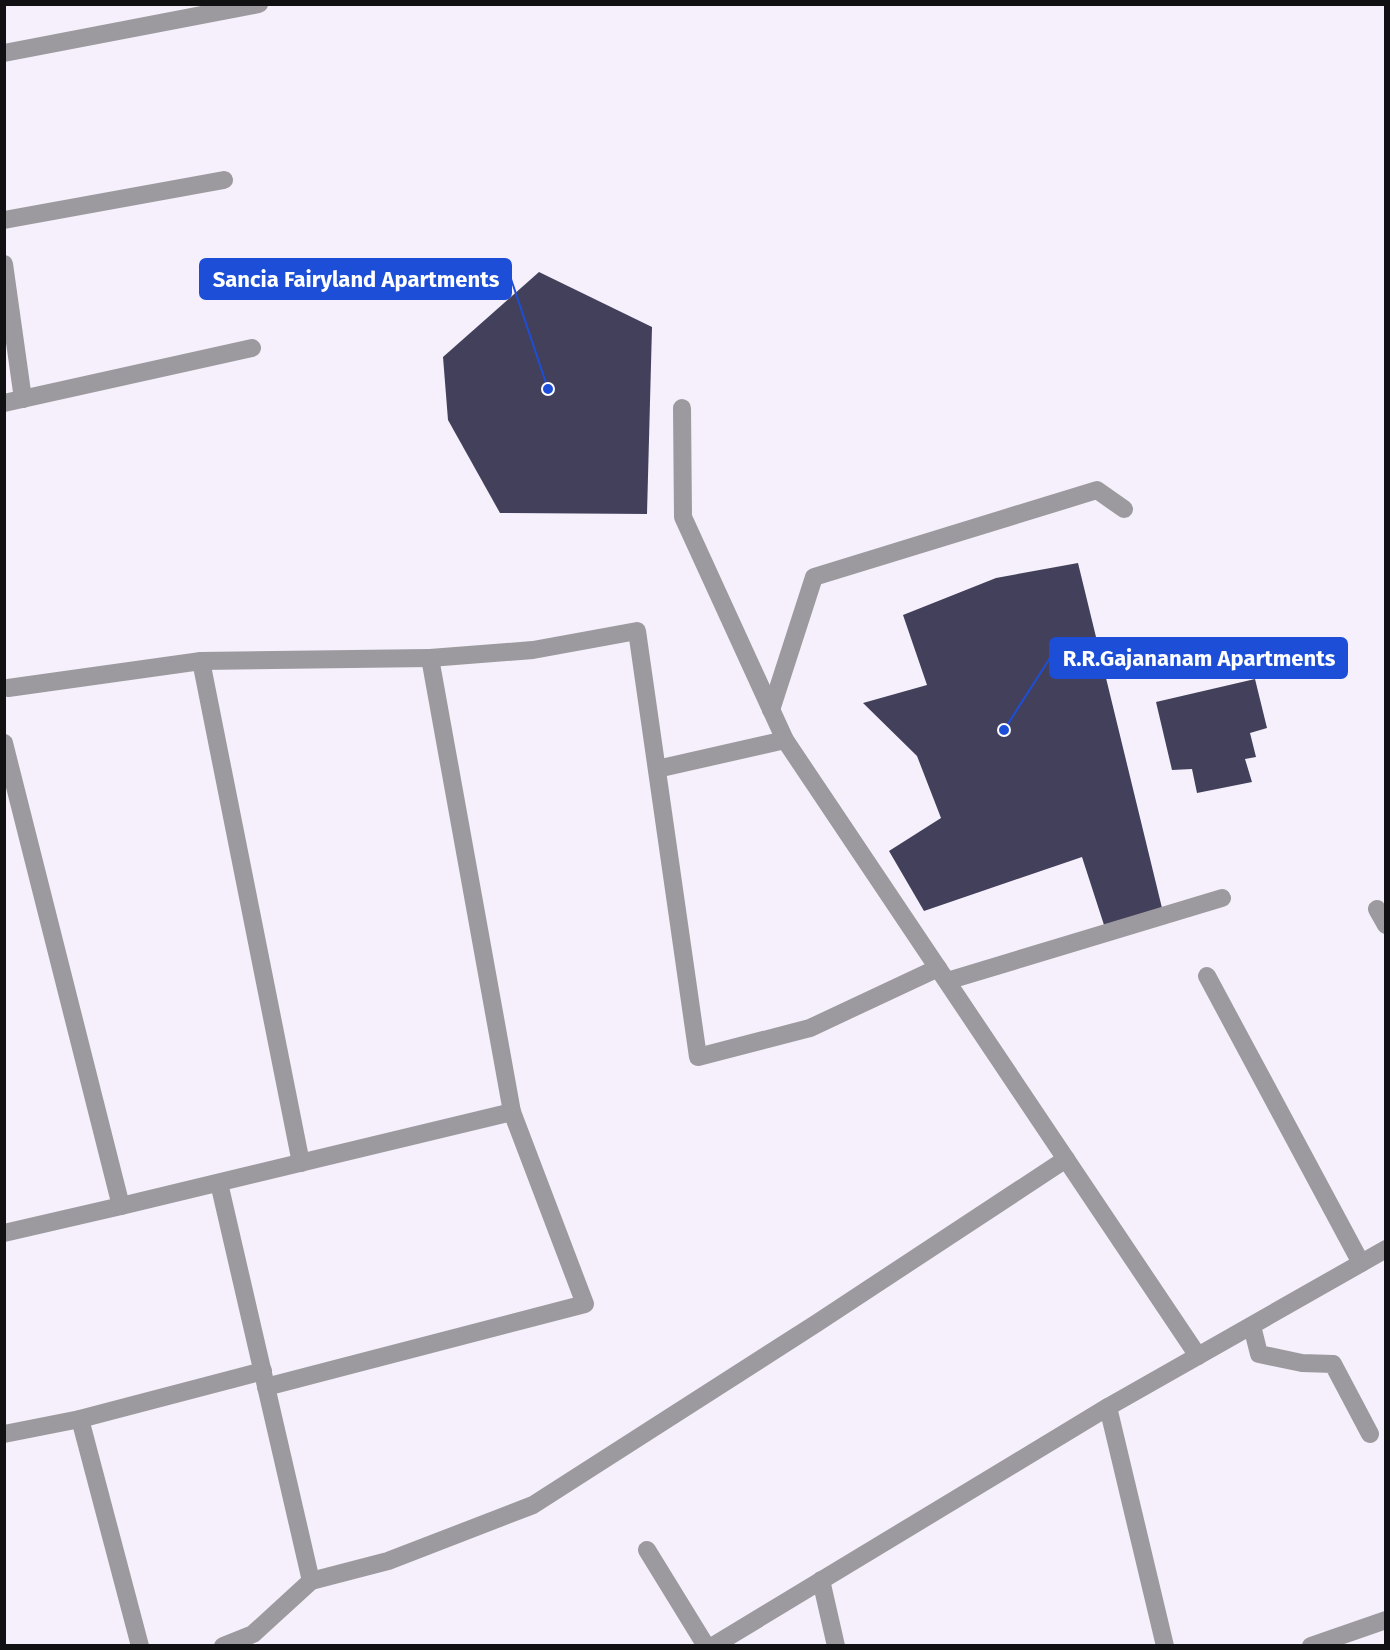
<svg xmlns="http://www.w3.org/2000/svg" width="1390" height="1650" font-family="'Fira Sans',sans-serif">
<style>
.building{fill:#43405b}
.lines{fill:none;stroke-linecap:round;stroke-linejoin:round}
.street{stroke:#9c9a9f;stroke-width:18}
.leader{fill:none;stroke:#1d4ed8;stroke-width:2}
.callout-dot{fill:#1d4ed8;stroke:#fff;stroke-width:2}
.callout{fill:#1d4ed8;stroke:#1d4ed8;stroke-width:2}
.callout-label{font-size:22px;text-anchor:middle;font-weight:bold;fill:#fff}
</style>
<rect width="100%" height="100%" fill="#f5f0fb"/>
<g class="building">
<path d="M539 272 652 327 647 514 500 513 448 420 443 357Z"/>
<path d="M1078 563 1162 908 1104 925 1082 857 924 911 889 851 941 818 917 756 863 703 927 685 903 615 996 578Z"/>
<path d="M1255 679 1267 728 1250 733 1256 757 1245 759 1252 782 1197 793 1192 769 1172 770 1156 702Z"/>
</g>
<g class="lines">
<g class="street">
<path d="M4 53 259 4"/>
<path d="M4 220 224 180"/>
<path d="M4 264 23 399"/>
<path d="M4 403 252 348"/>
<path d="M682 408 683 517 785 740 1198 1356"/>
<path d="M201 661 301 1163"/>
<path d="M8 688 201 661 430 658"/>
<path d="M771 710 814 577 1097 490 1124 509"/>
<path d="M4 743 121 1206 512 1112 430 658 533 650 637 631 698 1057 810 1028 938 968"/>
<path d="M657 769 785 740"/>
<path d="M1377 909 1386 925"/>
<path d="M1207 976 1361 1263"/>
<path d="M947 981 1222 898"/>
<path d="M219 1183 311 1581 388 1561 533 1505 817 1323 1066 1159"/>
<path d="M4 1233 121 1206"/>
<path d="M1252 1326 1259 1354 1302 1363 1333 1364 1370 1434"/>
<path d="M266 1387 585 1304 512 1112"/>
<path d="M80 1419 140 1646"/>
<path d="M4 1434 80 1419 263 1371"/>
<path d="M647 1550 706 1646"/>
<path d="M821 1580 836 1646"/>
<path d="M223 1646 253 1634 311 1581"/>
<path d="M713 1646 1108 1407"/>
<path d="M1165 1646 1108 1407 1386 1249"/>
<path d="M1311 1646 1386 1620"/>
</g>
</g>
<path class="leader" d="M548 389L511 279M1004 730L1050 658"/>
<g class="callout-dot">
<circle cx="548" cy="389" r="6"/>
<circle cx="1004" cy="730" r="6"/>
</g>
<g class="callout">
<rect x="200" y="259" width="311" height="40" rx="6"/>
<rect x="1050" y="638" width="297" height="40" rx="6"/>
</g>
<g class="callout-label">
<text x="356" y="287">Sancia Fairyland Apartments</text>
<text x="1199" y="666">R.R.Gajananam Apartments</text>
</g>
<rect width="1390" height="1650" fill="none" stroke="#111013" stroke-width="12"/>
</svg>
